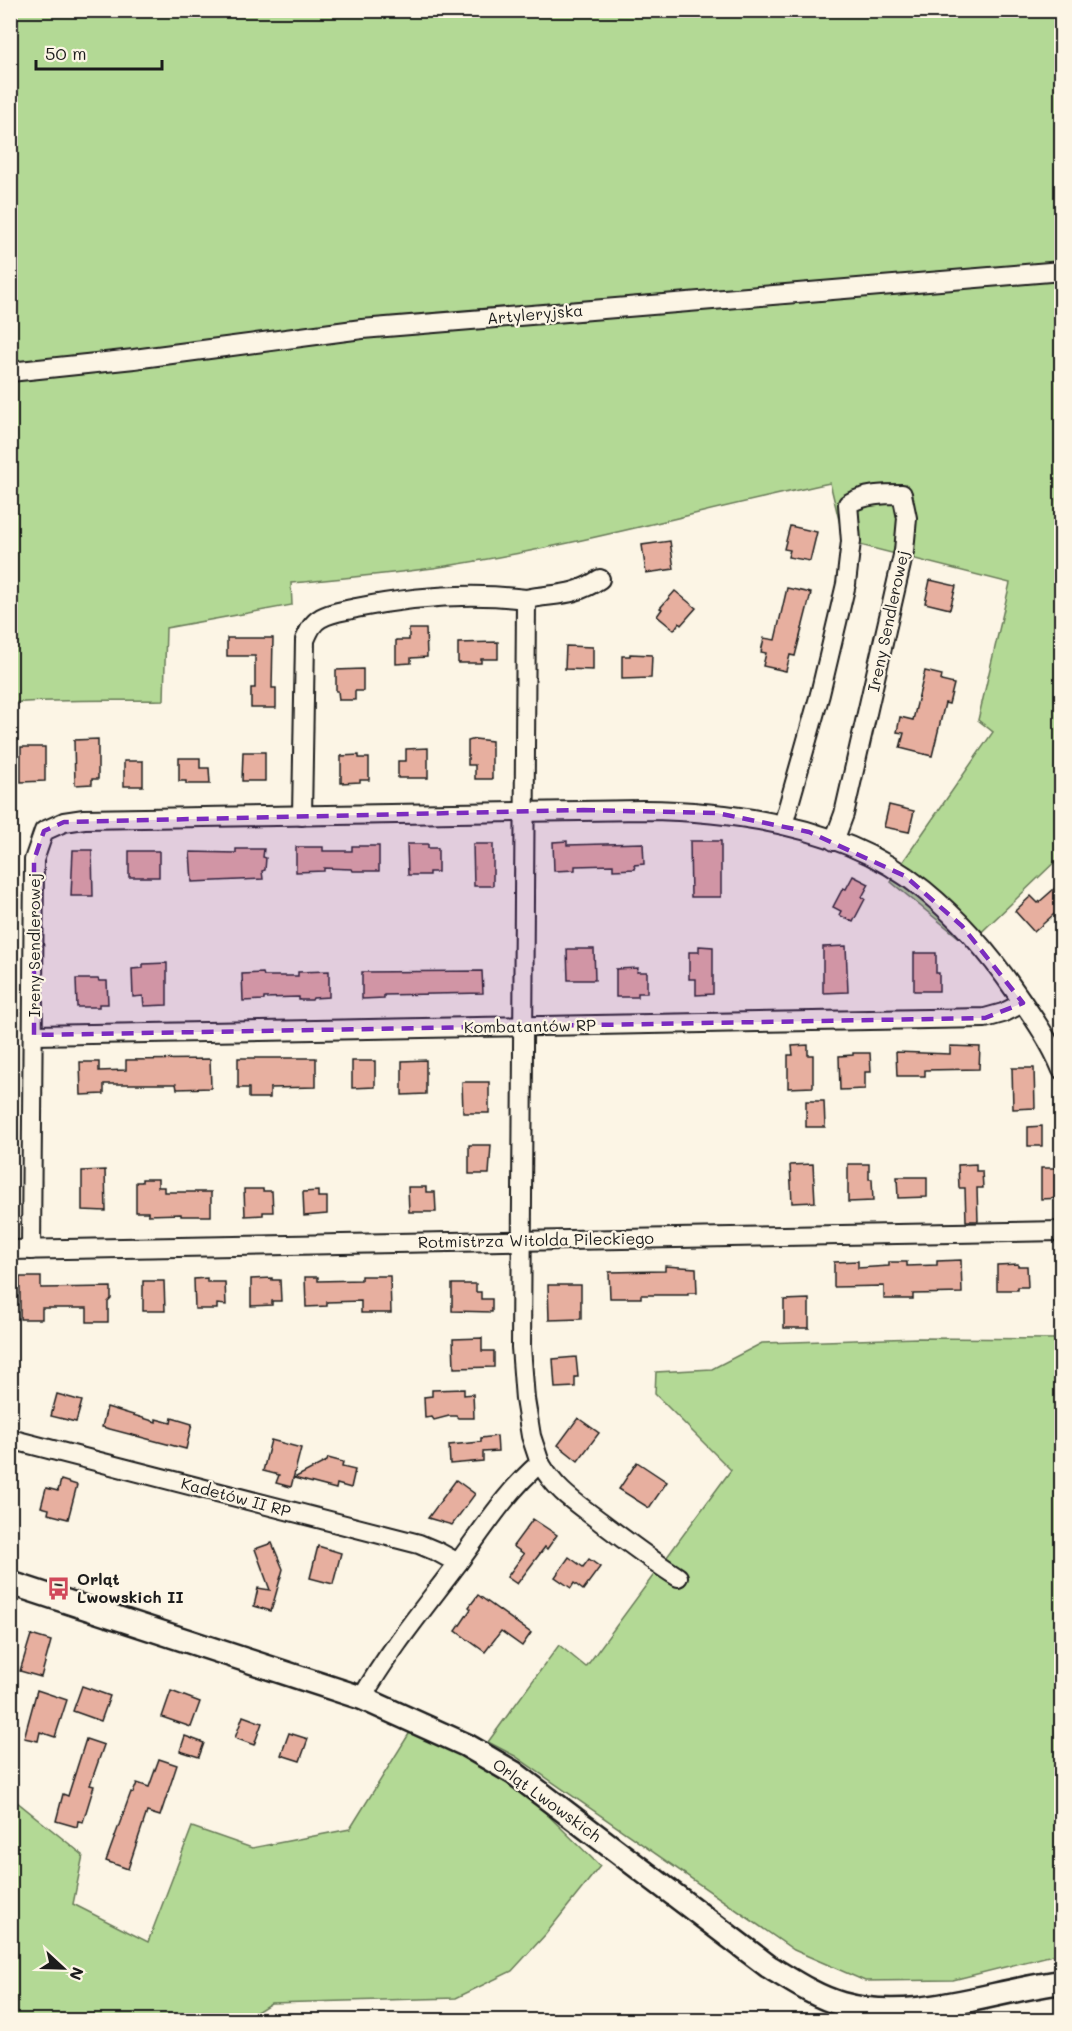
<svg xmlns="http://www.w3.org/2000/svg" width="1072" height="2031" font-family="Mali,sans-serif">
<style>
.green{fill:#b3d995;stroke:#687a58;stroke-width:1.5}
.building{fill:#e7af9f;stroke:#1c1c1c;stroke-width:1.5}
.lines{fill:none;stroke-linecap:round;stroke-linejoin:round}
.minor-casing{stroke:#1c1c1c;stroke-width:22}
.tertiary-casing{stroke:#1c1c1c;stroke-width:27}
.minor{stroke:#fcf5e5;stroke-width:18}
.tertiary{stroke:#fcf5e5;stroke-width:22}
.marked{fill:#7b2cbf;fill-opacity:0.2;stroke:#7b2cbf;stroke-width:4.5;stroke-dasharray:12 8;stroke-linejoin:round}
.labels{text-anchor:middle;stroke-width:4.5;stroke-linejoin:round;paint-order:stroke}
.street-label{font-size:16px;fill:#1c1c1c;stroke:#fcf5e5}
.poi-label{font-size:16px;font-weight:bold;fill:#1c1c1c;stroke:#fcf5e5;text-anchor:start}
</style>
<rect width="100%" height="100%" fill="#fcf5e5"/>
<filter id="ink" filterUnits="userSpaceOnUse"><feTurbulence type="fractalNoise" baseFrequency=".0167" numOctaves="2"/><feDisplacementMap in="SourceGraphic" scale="12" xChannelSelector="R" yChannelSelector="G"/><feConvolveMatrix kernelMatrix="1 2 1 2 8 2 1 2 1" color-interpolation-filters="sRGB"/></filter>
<g filter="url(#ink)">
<g class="green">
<path d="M11 11H1061V856L968 945 891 882 902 863 993 732 978 720 1010 583 844 541 830 483C702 510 575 546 446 566 395 574 343 578 291 583L292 605 166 628 164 700C113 701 62 699 11 703Z"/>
<path d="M918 1338 1061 1339V1953L953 1980 865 1981 794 1950 515 1756 488 1742 559 1645 586 1667 731 1470 655 1394 656 1372 712 1369 762 1343Z"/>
<path d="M412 1729 514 1782 600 1866 545 1935 512 1971 456 1998 271 2003 244 2020H11L10 1800 17 1802 83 1855 73 1904 148 1942 192 1827 252 1848 350 1829Z"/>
</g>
<g class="building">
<path d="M790 526 817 532 810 561 788 557 790 550 784 549Z"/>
<path d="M670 541 674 569 646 573 642 545Z"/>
<path d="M930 580 956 586 950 609 925 603Z"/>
<path d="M787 588 811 593 795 656 790 655 786 671 763 666 766 653 761 652 764 638 775 640Z"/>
<path d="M675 591 696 608 681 625 679 623 674 630 657 616 662 609 660 608Z"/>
<path d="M409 629H426L427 657 411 658V663L396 664V640H409Z"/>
<path d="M227 638H273L272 688H276V708H251V688H255V656H227Z"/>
<path d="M498 642V659H481V663H458V643Z"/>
<path d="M566 646 593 647V670L565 669Z"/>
<path d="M630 654 652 655 651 678 622 679V656H630Z"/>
<path d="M363 669V691H355V700H339L338 691H336V670Z"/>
<path d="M925 671 942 675 941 681 954 684 949 704 945 703 932 756 900 748 904 733 897 732 900 717 913 720Z"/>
<path d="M98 739V779H92V784L75 785 74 740Z"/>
<path d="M475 739 492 741V779H475V765H468V741Z"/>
<path d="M21 747H45V781L21 782Z"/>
<path d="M428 748V778H398V761H406V749Z"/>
<path d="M243 752H265V781H242Z"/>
<path d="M359 755V758H369V780H360V782L341 783V756Z"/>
<path d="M179 758H200V768H209L210 784H186V781H179Z"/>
<rect x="124" y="761" width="19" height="25"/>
<path d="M889 805 914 811 909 832 884 827Z"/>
<path d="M567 841V845L643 843 644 864 634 865 635 869 613 870V865L575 866V870L554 871 553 842Z"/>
<path d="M690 841H721V897H691Z"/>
<path d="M407 844H428V848H438V872H429V875H408Z"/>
<path d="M473 844H493V886H474Z"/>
<path d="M352 846H379V871H353L352 869 324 868V871L296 872V847H323V851H352Z"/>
<path d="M236 849H264L263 857 266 858 265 870 262 871 263 879 192 882 190 852 236 853Z"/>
<path d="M73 850H92L93 896H71Z"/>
<rect x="129" y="851" width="30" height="26"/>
<path d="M853 876 869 884 862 897 865 899 853 922 839 915 841 911 833 907 843 888 846 889Z"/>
<path d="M1062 882V907L1034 932 1015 911 1031 896 1038 903Z"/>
<path d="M699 946 713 947V994L696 995V979H689V952H699Z"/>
<path d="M846 946 848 992 823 993V947Z"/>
<path d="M567 949H594L595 980H568Z"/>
<path d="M914 953H936V973H939V991H914Z"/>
<path d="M167 963V1005L144 1006 143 996 133 997 132 969 143 968V964Z"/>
<path d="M638 968 637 972H647V993H638V997H616V969Z"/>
<path d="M329 971V997L313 998 312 1000H299V997L264 998V1000L243 1001 242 974 263 973 264 976H298V972Z"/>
<path d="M482 971 483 993 384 995V998L362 999V972Z"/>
<path d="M76 979H98L99 981H107L108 1004H99V1007H77Z"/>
<path d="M808 1045V1055H813V1087L788 1088V1055H793L792 1046Z"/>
<path d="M950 1046 980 1047 979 1069 925 1070V1076H897L896 1052 950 1054Z"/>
<path d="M853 1053H870L871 1072H865V1089L840 1090 839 1056 853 1055Z"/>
<path d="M238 1058H316V1087L270 1088V1098H249V1088H238Z"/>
<path d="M210 1059 211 1088 177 1089 176 1084H104V1094L81 1095 80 1062H99V1071L126 1070V1060Z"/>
<path d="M426 1060V1094L402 1095V1061Z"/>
<path d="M352 1061H375V1087L352 1088Z"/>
<path d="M1012 1068H1034L1035 1108 1013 1109Z"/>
<path d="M462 1082H489V1113H463Z"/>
<path d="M806 1101H824L825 1127H806Z"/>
<path d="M1042 1126V1146H1028V1127Z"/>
<path d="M469 1145H491L489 1174H469Z"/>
<path d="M813 1164 815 1202 792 1203 790 1165Z"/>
<path d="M848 1164H869V1179H872L873 1201 848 1202Z"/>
<path d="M976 1164V1171H982L983 1188H977L978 1221H966L965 1188H959L958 1165Z"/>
<path d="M1041 1168H1062V1198L1041 1199Z"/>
<path d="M105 1170 106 1211 82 1210V1171Z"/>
<path d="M897 1177H927V1197L898 1198Z"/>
<path d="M142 1179H158V1187H164V1192H211V1216H181V1214L148 1215V1212H136V1182H142Z"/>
<path d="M408 1187H426V1192H435L436 1212H409Z"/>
<path d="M244 1189H263V1191H272L273 1212H263V1215L245 1216Z"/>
<path d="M318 1191V1197H327V1214L304 1216 303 1192Z"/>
<path d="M961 1260 962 1293 913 1294V1299H884V1286L834 1287V1262L858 1261V1268L889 1266V1262H907V1266L937 1265V1261Z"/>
<path d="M1018 1264V1266H1027L1028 1287H1018V1290H997V1265Z"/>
<path d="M665 1266 696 1268 697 1293H688V1295H641V1298H610L609 1272 665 1271Z"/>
<path d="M361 1276H390L391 1313H361V1301L327 1302V1306L306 1307 305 1277H318V1281L361 1280Z"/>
<path d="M20 1277H41V1288L111 1287V1299L108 1302V1322H87V1308H42V1319H20Z"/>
<path d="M207 1278V1282H225L226 1305 217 1304V1309H195L194 1279Z"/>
<path d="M272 1278V1280H280L281 1301H272V1305L251 1306V1279Z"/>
<path d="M143 1281H164L165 1311H143Z"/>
<path d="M452 1284H476V1292H481V1299H492V1312L452 1311Z"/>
<path d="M548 1285H581V1319L549 1320Z"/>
<path d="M809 1299V1328H784V1300Z"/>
<path d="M482 1338V1351H494V1367L454 1368 453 1339Z"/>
<path d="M576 1357 578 1377H575V1387L555 1388 553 1359Z"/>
<path d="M464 1389V1395L473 1394 474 1418H458L456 1416H449L434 1420 432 1417 425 1418 424 1397 432 1396V1390Z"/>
<path d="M57 1394 82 1401 76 1422 51 1416Z"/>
<path d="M107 1407 156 1422V1419L171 1423 172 1418 192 1424 186 1449 102 1427Z"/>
<path d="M578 1418 599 1433 578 1461 558 1445Z"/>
<path d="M497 1436 498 1451 483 1452V1461L450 1464 449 1445 481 1442V1438Z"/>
<path d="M271 1440 301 1448 291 1487 276 1483 279 1475 263 1471Z"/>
<path d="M328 1458 343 1462 342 1467 355 1470 351 1488 337 1484 336 1489 294 1478 327 1461Z"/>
<path d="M637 1462 667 1482 649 1508 619 1489Z"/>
<path d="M61 1480 77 1485 68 1519 48 1514 49 1509 41 1507 46 1488 58 1491Z"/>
<path d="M456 1480 475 1494 452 1525 428 1518Z"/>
<path d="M533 1519 557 1535 547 1549 545 1547 517 1584 507 1577 524 1554 513 1546Z"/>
<path d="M272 1543 283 1569 271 1611 254 1606 258 1588 270 1590 255 1549Z"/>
<path d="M318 1546 341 1553 333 1584 310 1578Z"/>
<path d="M569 1557 583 1567 589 1559 600 1567 583 1590 574 1583 571 1588 555 1577Z"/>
<path d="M478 1595 531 1633 522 1646 501 1631 485 1652 456 1631 471 1609 469 1607Z"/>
<path d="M31 1635 51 1641 41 1677 20 1671Z"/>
<path d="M82 1686 110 1696 101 1721 73 1711Z"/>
<path d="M37 1690 67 1700 55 1737 40 1732 38 1741 24 1738Z"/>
<path d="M171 1691 200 1702 191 1727 162 1717Z"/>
<path d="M243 1716 262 1723 254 1745 235 1738Z"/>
<path d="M289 1733 308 1739 300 1761 281 1755Z"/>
<path d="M185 1736 204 1743 199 1757 180 1751Z"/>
<path d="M86 1739 104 1745 90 1785 94 1786 83 1822 78 1821 77 1827 56 1821 63 1794 68 1796Z"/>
<path d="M159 1759 177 1765 160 1816 147 1812 128 1869 106 1861 131 1792 133 1793 137 1783 149 1787Z"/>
</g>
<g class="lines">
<defs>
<g id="minor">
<path d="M10 372 134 359 362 329 1062 271"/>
<path d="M526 599C556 593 573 597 600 579"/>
<path d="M302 816 305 640C309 631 312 623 321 618 331 612 344 611 356 608 411 597 470 592 526 599L521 1347 525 1399 531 1436 540 1463C507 1491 484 1528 458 1563 425 1607 389 1650 362 1698"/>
<path d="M783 825 820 694 846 584 851 541 848 504C865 494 883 494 902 494L907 518 904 551 844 814 834 841"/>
<path d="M34 1035 985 1018 1003 1013 1023 1003"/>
<path d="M10 1250 1062 1231"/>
<path d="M31 1250 34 860 44 831 64 822 84 819 643 810C738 811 848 827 924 890 958 918 990 954 1015 991 1033 1017 1050 1041 1062 1070"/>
<path d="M10 1439 419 1544 438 1552 458 1563"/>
<path d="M540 1463C557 1492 575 1502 601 1522 626 1541 651 1560 678 1577"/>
</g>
<path id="tertiary" d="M10 1583 362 1698 466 1745 514 1773 768 1966C791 1980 816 1997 842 2004 914 2024 990 1991 1062 1982"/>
</defs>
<use href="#minor" class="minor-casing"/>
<use href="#tertiary" class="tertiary-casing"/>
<use href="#minor" class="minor"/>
<use href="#tertiary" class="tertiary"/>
</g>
</g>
<path class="marked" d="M583 810 717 813 809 832 905 876 962 926 1023 1003 985 1018 34 1035V860L44 831 64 822Z"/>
<defs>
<symbol id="bus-bare" viewBox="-9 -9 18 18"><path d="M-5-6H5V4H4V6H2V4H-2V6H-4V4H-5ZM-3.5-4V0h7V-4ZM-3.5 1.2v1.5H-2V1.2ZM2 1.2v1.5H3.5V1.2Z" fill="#d1495b" stroke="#fcf5e5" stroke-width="2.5" paint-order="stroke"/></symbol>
</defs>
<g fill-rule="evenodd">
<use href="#bus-bare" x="42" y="1572" width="33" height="33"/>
</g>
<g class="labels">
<g class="street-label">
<text transform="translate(535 314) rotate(-5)" y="6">Artyleryjska</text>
<text transform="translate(888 621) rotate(-78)" y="6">Ireny Sendlerowej</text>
<text transform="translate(34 945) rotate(-90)" y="6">Ireny Sendlerowej</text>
<text transform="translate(530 1026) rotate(-1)" y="6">Kombatantów RP</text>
<text transform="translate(536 1240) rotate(-1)" y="6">Rotmistrza Witolda Pileckiego</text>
<text transform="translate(236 1497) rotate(15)" y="6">Kadetów II RP</text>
<text transform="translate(547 1800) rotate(36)" y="6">Orląt Lwowskich</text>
</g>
<g class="poi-label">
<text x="77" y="1585">Orląt<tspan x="77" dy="18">Lwowskich II</tspan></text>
</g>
</g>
<rect width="1072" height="2031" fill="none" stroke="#fcf5e5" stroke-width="36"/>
<rect x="18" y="18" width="1036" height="1995" fill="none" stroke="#1c1c1c" stroke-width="2" filter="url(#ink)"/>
<g transform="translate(63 1968) rotate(112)" stroke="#fcf5e5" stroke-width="4.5" paint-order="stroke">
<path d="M0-4.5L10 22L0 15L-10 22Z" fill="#1c1c1c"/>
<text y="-9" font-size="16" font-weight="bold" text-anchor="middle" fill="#1c1c1c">N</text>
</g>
<path d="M36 60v9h126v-9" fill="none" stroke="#1c1c1c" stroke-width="3"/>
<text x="45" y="60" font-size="18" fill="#1c1c1c" stroke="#fcf5e5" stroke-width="4.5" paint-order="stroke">50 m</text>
</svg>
